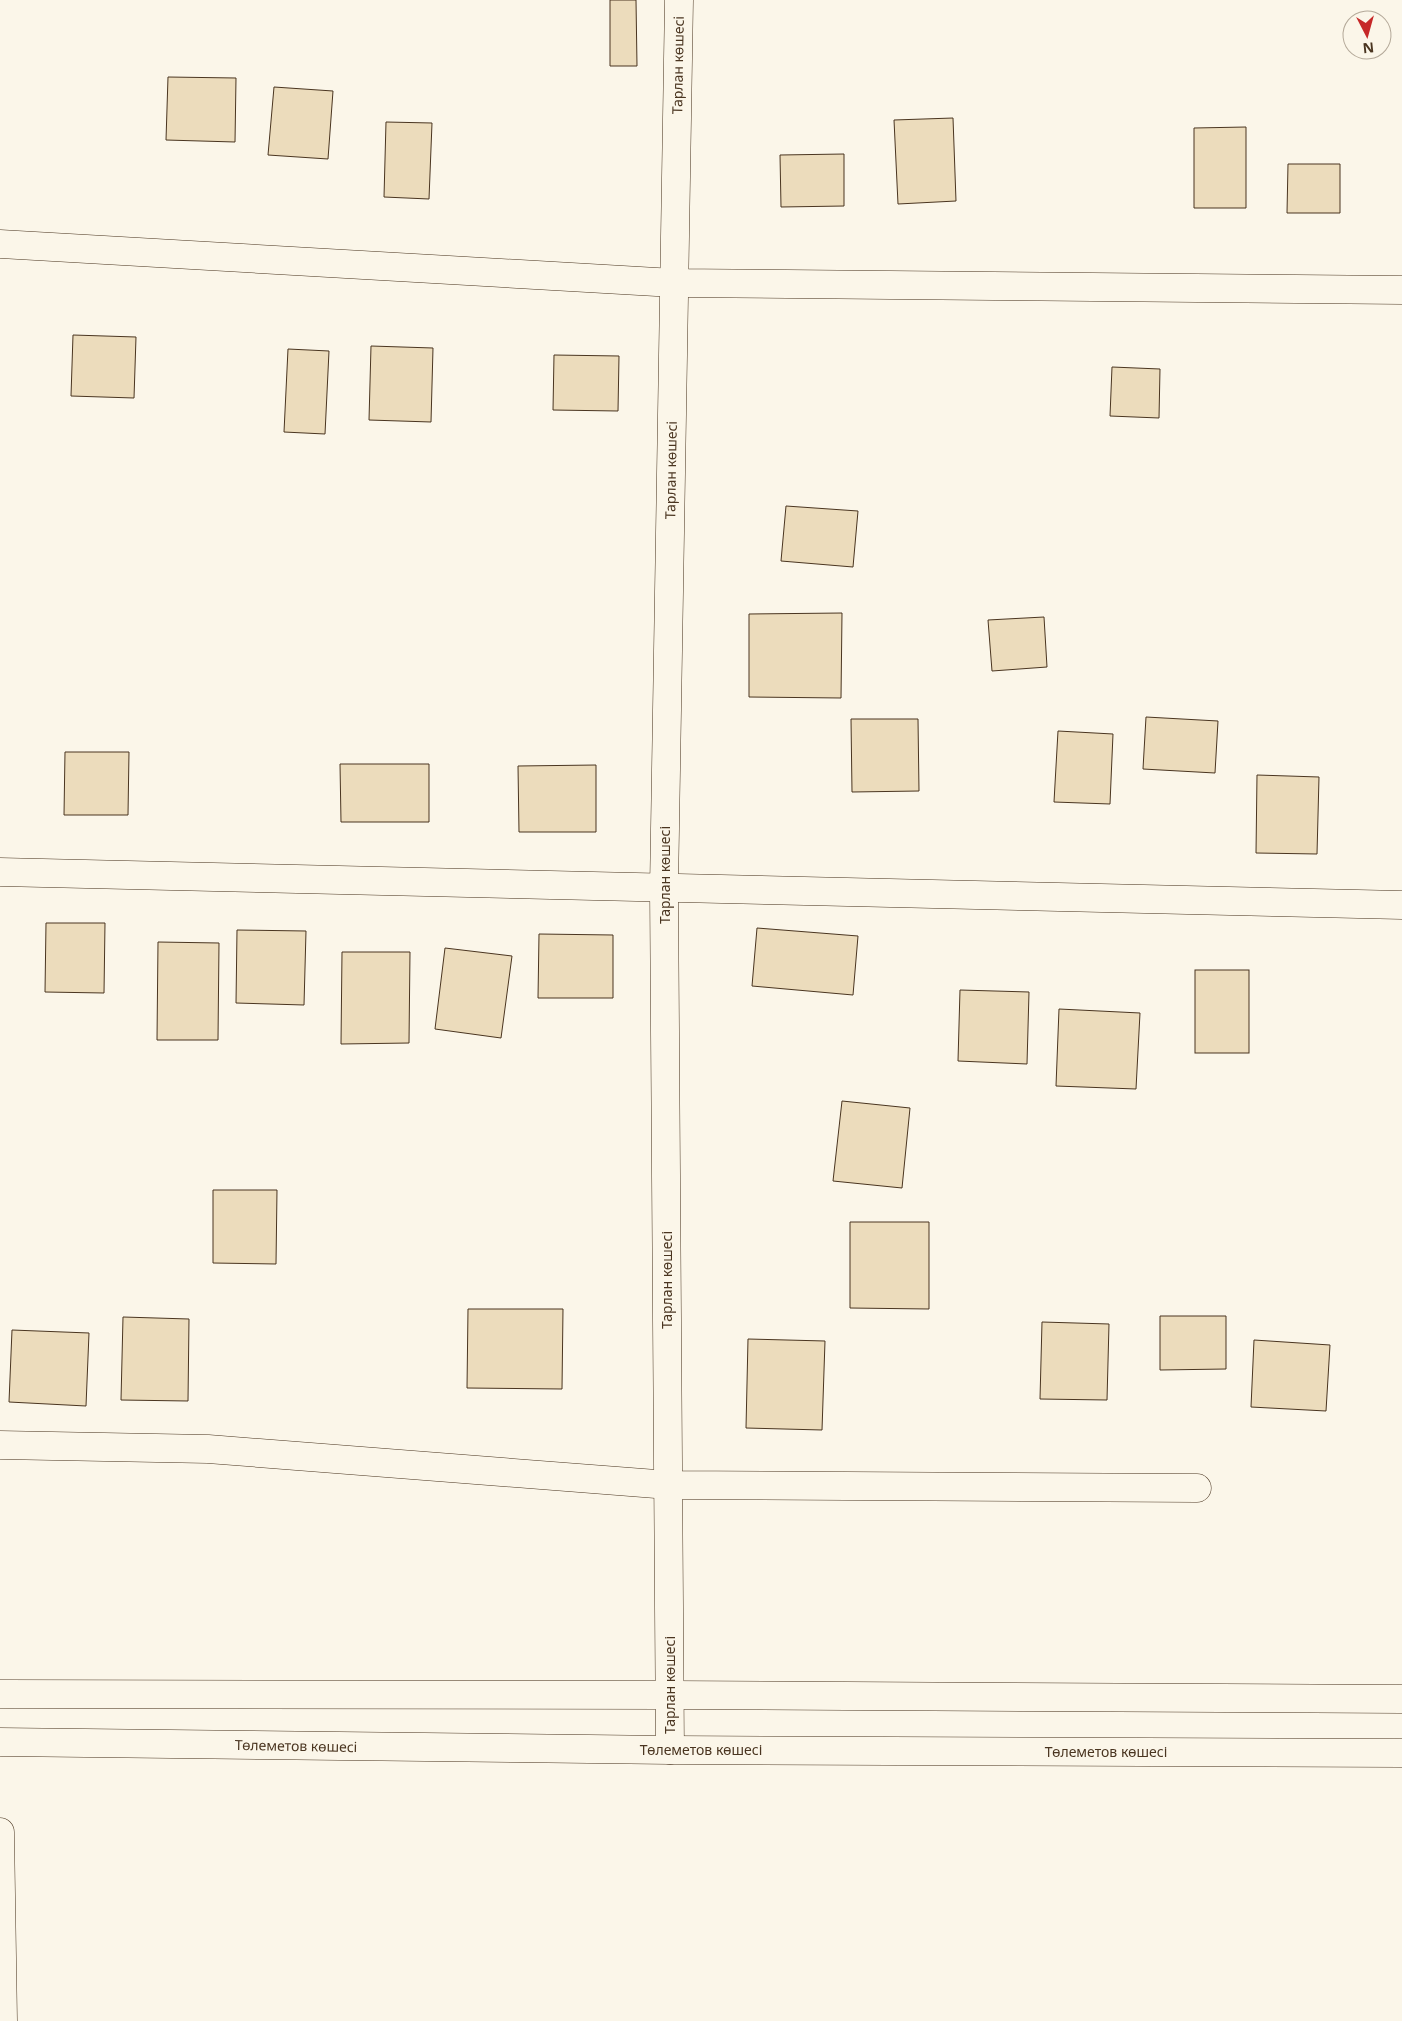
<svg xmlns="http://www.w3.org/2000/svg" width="1402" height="2021" font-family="'Noto Sans',sans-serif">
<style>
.building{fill:#ecdcbc;stroke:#4a3520}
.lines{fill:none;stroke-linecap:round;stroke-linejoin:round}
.street-casing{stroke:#4a3520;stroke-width:29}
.primary-casing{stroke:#4a3520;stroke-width:29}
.street{stroke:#fbf6e9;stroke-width:28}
.primary{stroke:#fbf6e9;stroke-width:28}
.labels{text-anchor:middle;stroke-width:4;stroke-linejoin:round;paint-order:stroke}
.street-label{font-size:14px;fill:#4a3520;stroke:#fbf6e9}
</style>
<rect width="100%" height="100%" fill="#fbf6e9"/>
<g class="building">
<path d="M610 0H636L637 66H610Z"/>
<path d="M168 77 236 78 235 142 166 140Z"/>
<path d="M274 87 333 91 328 159 268 155Z"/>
<path d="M953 118 956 201 898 204 894 120Z"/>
<path d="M386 122 432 123 429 199 384 197Z"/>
<path d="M1246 127V208H1194V128Z"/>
<path d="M844 154V206L781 207 780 155Z"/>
<path d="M1288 164H1340V213H1287Z"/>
<path d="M73 335 136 337 134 398 71 396Z"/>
<path d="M371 346 433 348 431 422 369 420Z"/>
<path d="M288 349 329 351 325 434 284 432Z"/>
<path d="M554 355 619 356 618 411 553 410Z"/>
<path d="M1112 367 1160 369 1159 418 1110 416Z"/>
<path d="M786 506 858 511 853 567 781 561Z"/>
<path d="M842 613 841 698 749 697V614Z"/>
<path d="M1044 617 1047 667 992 671 988 620Z"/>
<path d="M1146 717 1218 721 1215 773 1143 769Z"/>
<path d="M851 719H918L919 791 852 792Z"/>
<path d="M1058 731 1113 734 1110 804 1054 802Z"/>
<path d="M65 752H129L128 815H64Z"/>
<path d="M340 764H429V822H341Z"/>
<path d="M596 765V832H519L518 766Z"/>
<path d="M1257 775 1319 777 1317 854 1256 853Z"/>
<path d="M46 923H105L104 993 45 992Z"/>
<path d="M757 928 858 936 853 995 752 986Z"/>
<path d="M237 930 306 931 304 1005 236 1003Z"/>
<path d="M539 934 613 935V998H538Z"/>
<path d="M158 942 219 943 218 1040H157Z"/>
<path d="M445 948 512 956 501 1038 435 1029Z"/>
<path d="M342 952H410L409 1043 341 1044Z"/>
<rect x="1195" y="970" width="54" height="83"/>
<path d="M960 990 1029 992 1027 1064 958 1061Z"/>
<path d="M1059 1009 1140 1013 1136 1089 1056 1086Z"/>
<path d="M842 1101 910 1108 902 1188 833 1181Z"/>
<path d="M213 1190H277L276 1264 213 1263Z"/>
<path d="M850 1222H929V1309L850 1308Z"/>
<path d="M468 1309H563L562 1389 467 1388Z"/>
<path d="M1160 1316H1226V1369L1160 1370Z"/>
<path d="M123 1317 189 1319 188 1401 121 1400Z"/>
<path d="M1042 1322 1109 1324 1107 1400 1040 1399Z"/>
<path d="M12 1330 89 1333 86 1406 9 1402Z"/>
<path d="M748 1339 825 1341 822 1430 746 1428Z"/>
<path d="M1254 1340 1330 1345 1326 1411 1251 1407Z"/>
</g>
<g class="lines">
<defs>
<g id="street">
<path d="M0 244 674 283 1402 290"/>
<path d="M0 872 1402 905"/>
<path d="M0 1445 208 1449 669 1485 1197 1488"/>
<path d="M670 1750 664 888 679 0"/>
<path d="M0 1832 3 2021"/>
</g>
<g id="primary">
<path d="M0 1694 670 1695 1402 1699"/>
<path d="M0 1742 670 1750 1402 1753"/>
</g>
</defs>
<use href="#street" class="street-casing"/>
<use href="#primary" class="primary-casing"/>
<use href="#street" class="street"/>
<use href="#primary" class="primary"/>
</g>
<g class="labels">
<g class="street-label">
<text transform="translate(678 65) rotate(-89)" y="5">Тарлан көшесі</text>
<text transform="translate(671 470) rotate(-89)" y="5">Тарлан көшесі</text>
<text transform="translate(665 875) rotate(-90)" y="5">Тарлан көшесі</text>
<text transform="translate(667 1280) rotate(-90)" y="5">Тарлан көшесі</text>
<text transform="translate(670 1685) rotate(-90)" y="5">Тарлан көшесі</text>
<text transform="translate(296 1746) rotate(1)" y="5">Төлеметов көшесі</text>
<text x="701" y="1755">Төлеметов көшесі</text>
<text x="1106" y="1757">Төлеметов көшесі</text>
</g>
</g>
<g transform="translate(1367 35) rotate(174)"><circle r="24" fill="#fbf6e9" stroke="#b4a999"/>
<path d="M0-4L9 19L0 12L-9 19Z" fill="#c62828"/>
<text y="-8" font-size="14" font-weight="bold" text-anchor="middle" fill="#4a3520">N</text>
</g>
</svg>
